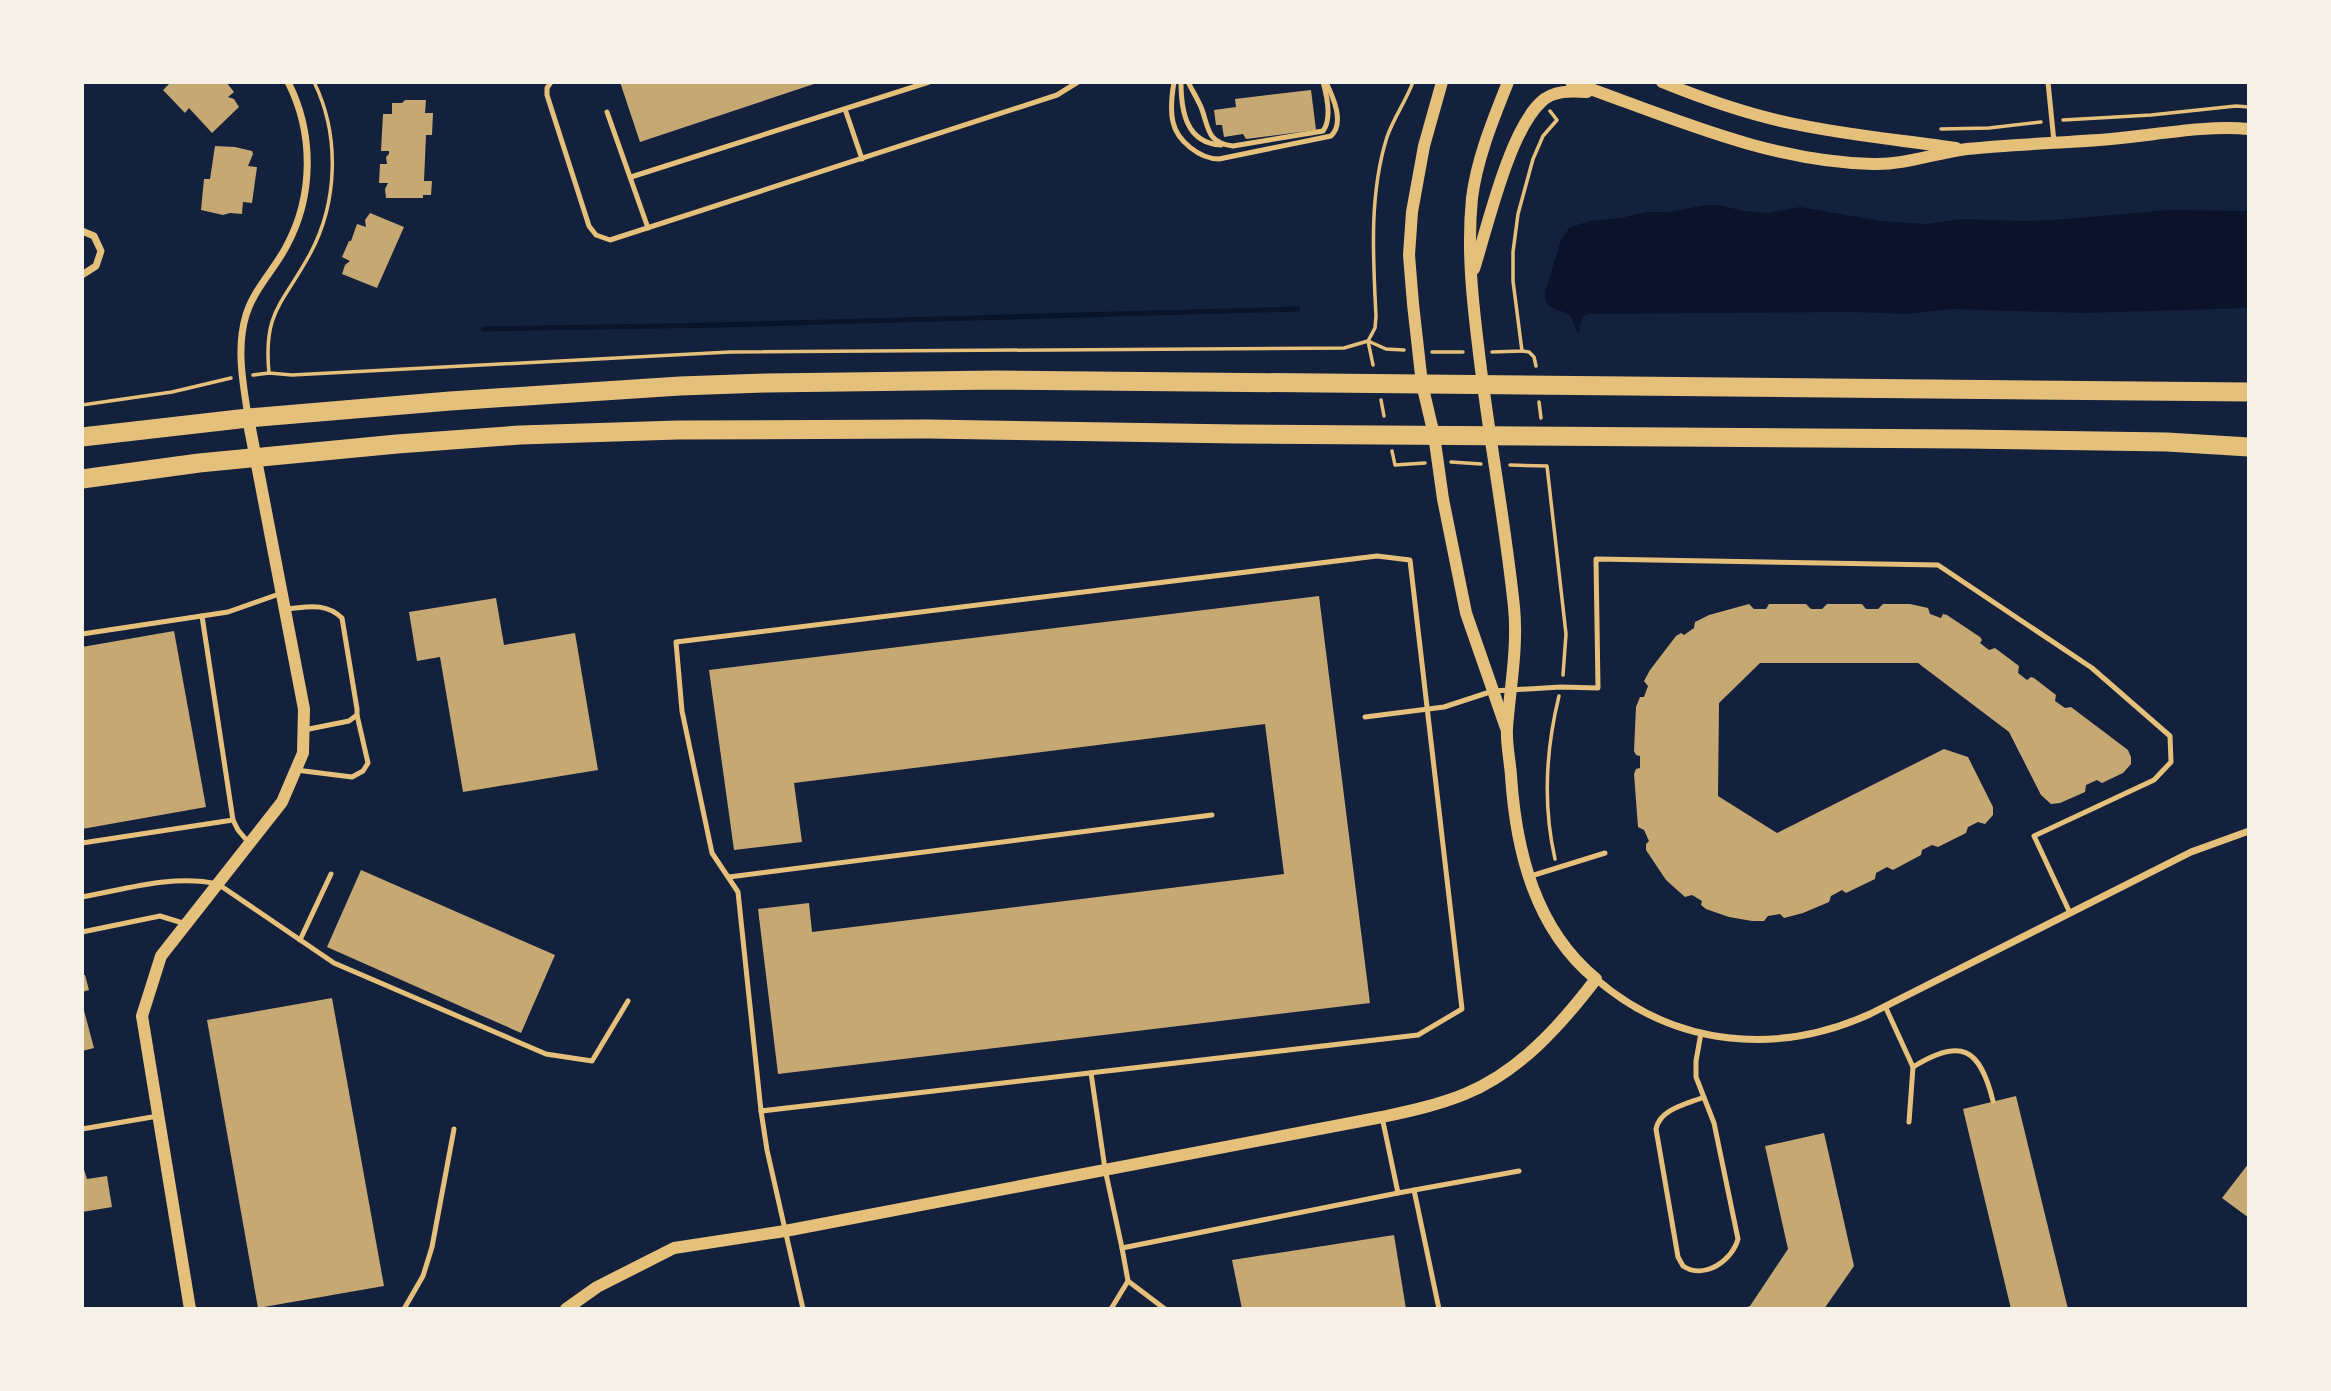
<svg xmlns="http://www.w3.org/2000/svg" width="2331" height="1391" font-family="'Source Serif 4',serif">
<style>
.water{fill:#0b132b}
.lines{fill:none;stroke-linecap:round;stroke-linejoin:round}
.stream{stroke:#0b132b;stroke-width:5}
.building{fill:#c6a872}
.path{stroke:#e5c07b;stroke-width:3.5}
.service{stroke:#e5c07b;stroke-width:5}
.minor{stroke:#e5c07b;stroke-width:7}
.tertiary{stroke:#e5c07b;stroke-width:12}
.trunk{stroke:#e5c07b;stroke-width:19}
</style>
<rect width="100%" height="100%" fill="#14213d"/>
<path class="water" d="M1705 205H1720L1743 211 1768 213 1800 207 1881 221 1926 224 1960 219 2024 221 2067 219 2168 210 2249 211V308L2084 313 1951 309 1907 314 1853 312 1589 314 1583 316 1578 334 1570 315C1558 308 1544 311 1545 292L1561 240 1569 228 1589 221 1621 218 1646 212H1671Z"/>
<g class="lines">
<path class="stream" d="M483 329 720 325 1298 309"/>
</g>
<g class="building">
<path d="M168 82H226L234 92 228 97 234 99 239 107 212 133 189 108 185 113 163 90 169 84Z"/>
<path d="M620 82H816L817 83 640 142Z"/>
<path d="M1311 90 1316 130 1246 139 1243 134 1224 137 1222 125H1216L1214 110 1236 107 1235 99Z"/>
<path d="M405 100H426L425 113H433L432 135H426L424 181H432L431 195H423V198H386L385 189 388 183H379L380 164H387L386 157 389 154V151H381L383 114H392V103H402Z"/>
<path d="M215 146 235 147 252 151 253 154 248 166 257 167 252 203 243 202 242 214 230 213 223 215 201 210 204 179H210Z"/>
<path d="M370 213 404 227 377 288 342 274 345 265 350 261 342 257 349 241H351L357 224 366 227 365 220Z"/>
<path d="M1319 596 1370 1003 778 1074 758 909 809 903 812 932 1284 874 1265 724 794 783 802 842 734 850 709 670Z"/>
<path d="M496 598 504 645 575 633 598 770 463 792 440 657 417 661 409 612Z"/>
<path d="M1749 604 1754 609H1766L1769 604H1806L1811 609H1822L1827 604H1862L1866 609H1878L1883 604H1910L1928 608 1930 614 1941 618 1943 614 1947 615 1980 637 1982 640 1980 643 1989 650 1995 648 2019 666 2018 673 2027 680 2031 677 2034 678 2056 695 2055 701 2065 708 2071 707 2128 750 2131 757V764L2123 773 2102 783 2097 780 2086 785 2085 792 2060 803 2051 804 2041 795 2009 732 1918 663H1760L1719 703 1718 796 1777 833 1944 749 1968 757 1993 807V815L1985 824 1978 822 1968 827 1966 833 1938 847 1932 845 1922 850 1921 855 1893 870 1887 867 1876 873 1875 879 1846 893 1842 890 1831 896 1829 902 1803 913 1784 918 1780 914 1768 916 1764 921H1752L1729 917 1706 909 1701 905 1702 901 1692 895 1685 897 1666 880 1646 850V844L1649 841 1644 830 1638 827 1634 774 1636 769 1640 768V756L1636 755 1634 751 1636 707 1640 697H1644L1648 686 1644 681 1650 670 1676 636 1681 633 1684 635 1694 628 1695 622 1709 615Z"/>
<path d="M174 631 206 807 82 829V647Z"/>
<path d="M361 870 555 955 521 1033 327 947Z"/>
<path d="M82 975H85L89 990 82 992Z"/>
<path d="M332 998 384 1286 258 1308 207 1020Z"/>
<path d="M82 1003 94 1048 82 1051Z"/>
<path d="M2016 1096 2068 1309H2011L1963 1109Z"/>
<path d="M1824 1133 1854 1266 1824 1309H1741L1750 1306 1788 1249 1765 1146Z"/>
<path d="M82 1163 87 1179 107 1176 112 1207 82 1212Z"/>
<path d="M2249 1163V1218L2222 1198Z"/>
<path d="M1394 1235 1406 1309H1242L1232 1260Z"/>
</g>
<g class="lines">
<g class="path">
<path d="M2063 120 2151 115 2236 106 2249 107"/>
<path d="M1941 129 1989 128 2041 122"/>
<path d="M1522 351 1529 352 1534 357 1536 366"/>
<path d="M1432 352H1463"/>
<path d="M1492 352 1522 351 1513 281V252L1518 214 1533 159 1543 136 1557 120 1550 111"/>
<path d="M1373 365 1368 341 1375 328 1376 316C1373 257 1369 194 1387 137 1394 117 1406 101 1413 82"/>
<path d="M269 373C263 311 283 304 310 254 338 202 340 135 314 82"/>
<path d="M253 375 269 373 292 375 730 352 1344 348 1368 341 1386 349 1404 350"/>
<path d="M1381 400 1384 416"/>
<path d="M1539 402 1541 418"/>
<path d="M82 405 172 392 231 378"/>
<path d="M1392 451 1395 465 1425 463"/>
<path d="M1451 462 1481 464"/>
<path d="M1510 465 1547 466 1566 634 1563 675"/>
<path d="M1555 859C1543 806 1546 749 1559 696"/>
</g>
<g class="service">
<path d="M551 82 547 88V95L589 226 596 235 610 240 1057 95 1078 82"/>
<path d="M1174 82C1172 94 1170 110 1173 122 1177 141 1200 159 1219 159L1331 136C1345 123 1333 97 1326 82"/>
<path d="M1181 82C1181 111 1186 143 1221 145"/>
<path d="M1188 82C1192 90 1197 98 1201 107 1209 127 1206 143 1233 146L1323 131C1332 119 1327 96 1323 82"/>
<path d="M2048 82 2054 142"/>
<path d="M845 109 862 159"/>
<path d="M607 112 648 228"/>
<path d="M631 177 929 82"/>
<path d="M1377 556 1410 560 1462 1009 1418 1035 761 1111 738 892 712 853 682 711 676 642Z"/>
<path d="M287 609C308 607 325 602 342 618L357 709V715L349 721 304 730"/>
<path d="M202 616 233 820 238 830 249 843"/>
<path d="M82 634 228 612 282 593"/>
<path d="M1365 717 1444 707 1493 691 1561 687 1598 688 1596 559 1938 565 2092 668 2170 736 2171 762 2154 780 2034 836 2070 913"/>
<path d="M296 770 352 777 363 771 368 763 357 715"/>
<path d="M82 843 233 820"/>
<path d="M1531 876 1605 853"/>
<path d="M729 877 1212 815"/>
<path d="M82 897C126 889 173 874 218 884L334 963 546 1054 592 1061 628 1001"/>
<path d="M82 932 160 916 186 924"/>
<path d="M300 940 331 874"/>
<path d="M1885 1006 1913 1067 1909 1122"/>
<path d="M1701 1033 1696 1061V1077L1714 1123 1738 1239C1732 1261 1704 1280 1683 1266L1678 1257 1656 1129C1660 1109 1687 1104 1704 1097"/>
<path d="M1913 1067C1961 1037 1980 1048 1993 1101"/>
<path d="M1091 1073 1105 1169 1122 1248 1398 1193"/>
<path d="M761 1111 767 1150 803 1309"/>
<path d="M1382 1117 1398 1193 1519 1171"/>
<path d="M82 1129 158 1116"/>
<path d="M1414 1190 1439 1309"/>
<path d="M1122 1248 1128 1281 1165 1309"/>
<path d="M404 1309 423 1276 432 1247 454 1129"/>
<path d="M1111 1309 1128 1281"/>
</g>
<g class="minor">
<path d="M82 231 94 236 101 251 96 266 82 275"/>
<path d="M248 416C243 383 236 348 246 315 254 289 274 270 286 247 314 196 314 133 288 82"/>
<path d="M1596 979C1675 1047 1777 1056 1870 1014L2191 852 2249 831"/>
</g>
<g class="tertiary">
<path d="M1442 82 1424 146 1412 212 1409 255 1413 304 1422 384 1434 435 1443 499 1466 613 1506 728"/>
<path d="M1571 82C1668 116 1768 162 1873 164 1905 165 1935 153 1967 149 2015 144 2063 143 2111 139 2156 135 2204 125 2249 129"/>
<path d="M1662 82C1704 99 1747 114 1790 123 1845 135 1901 140 1956 148"/>
<path d="M1474 269C1488 225 1509 132 1541 102 1553 90 1572 91 1587 92"/>
<path d="M190 1309 142 1016 161 956 282 802 303 753 304 709 248 418"/>
<path d="M566 1309 597 1287 674 1248 785 1231 1382 1117C1410 1111 1438 1105 1465 1094 1520 1071 1560 1026 1596 979 1535 929 1516 851 1511 776 1510 760 1506 744 1507 728 1510 688 1518 648 1514 607 1505 520 1488 433 1478 345 1472 296 1467 248 1472 198 1477 158 1493 120 1508 82"/>
</g>
<g class="trunk">
<path d="M82 437 248 418 450 401 680 386 766 383 998 380 2249 392"/>
<path d="M82 479 199 463 397 444 520 435 678 430 928 429 1237 434 1963 439 2167 442 2249 447"/>
</g>
</g>
<rect width="2331" height="1391" fill="none" stroke="#f6f1e7" stroke-width="168"/>
</svg>
